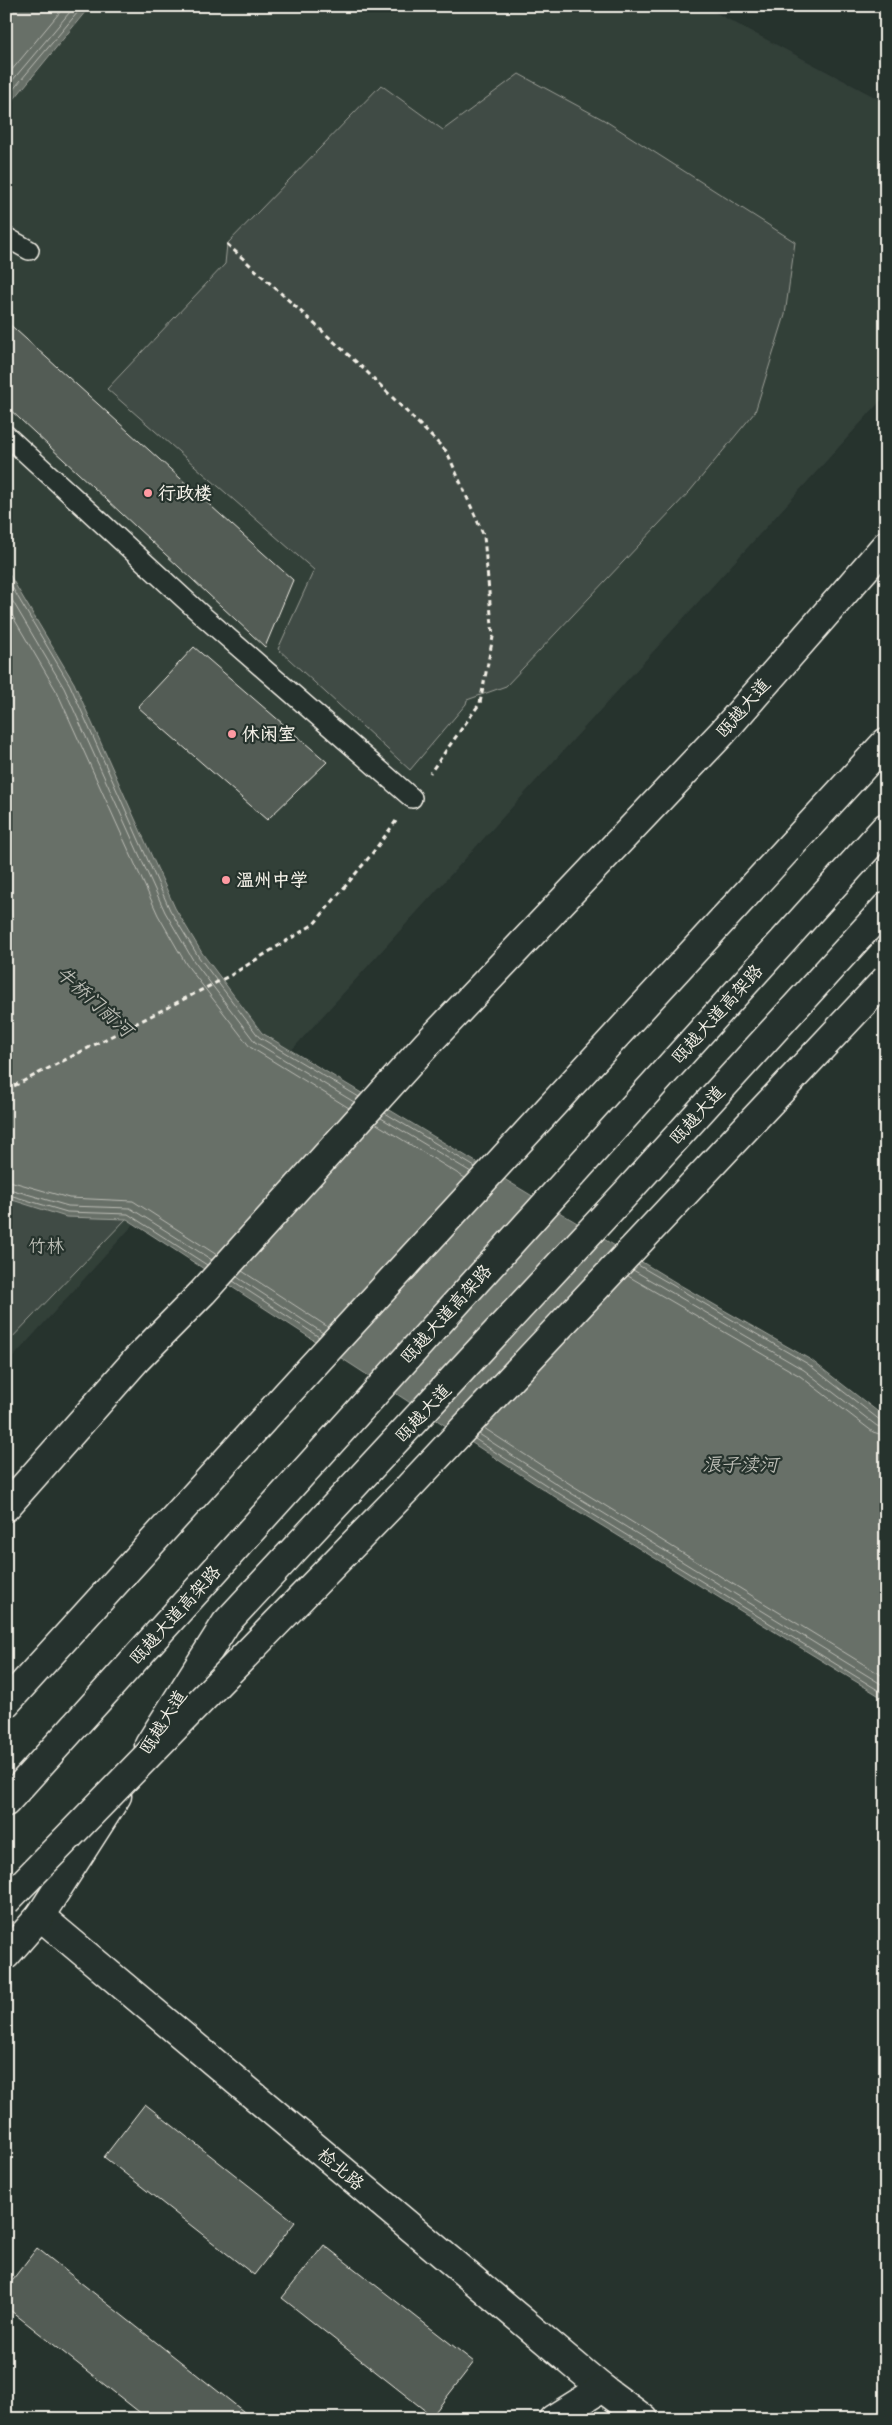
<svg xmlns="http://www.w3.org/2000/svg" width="892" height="2425" font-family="Kalam,'LXGW WenKai TC',sans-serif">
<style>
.built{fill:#333f39}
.green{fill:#414b45;stroke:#9a9e96}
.water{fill:#676f68;stroke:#9fa39b}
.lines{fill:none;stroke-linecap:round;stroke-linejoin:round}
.shore{stroke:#bcbdb5;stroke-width:1}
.building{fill:#525c55;stroke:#f4f1e8}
.service-casing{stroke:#f4f1e8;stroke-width:22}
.minor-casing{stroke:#f4f1e8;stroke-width:31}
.trunk-casing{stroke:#f4f1e8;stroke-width:31}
.path{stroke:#f4f1e8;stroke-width:3;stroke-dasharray:5 4;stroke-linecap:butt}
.service{stroke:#26332d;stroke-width:19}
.minor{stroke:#26332d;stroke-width:28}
.trunk{stroke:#26332d;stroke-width:28}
.trunk-bridge-casing{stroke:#f4f1e8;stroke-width:31;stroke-linecap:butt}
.trunk-bridge{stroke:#26332d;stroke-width:28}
.poi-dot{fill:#ff9aa2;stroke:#26332d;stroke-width:2}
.labels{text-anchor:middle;stroke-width:4.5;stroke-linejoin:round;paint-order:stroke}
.poi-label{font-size:18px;font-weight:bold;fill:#f4f1e8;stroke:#26332d;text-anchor:start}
.street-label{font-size:18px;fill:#f4f1e8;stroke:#26332d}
.park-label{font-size:18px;fill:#bebfb7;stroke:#26332d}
.water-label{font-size:19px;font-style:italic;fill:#bcbdb5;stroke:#26332d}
</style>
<rect width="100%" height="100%" fill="#26332d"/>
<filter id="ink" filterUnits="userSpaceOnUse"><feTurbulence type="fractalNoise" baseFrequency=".02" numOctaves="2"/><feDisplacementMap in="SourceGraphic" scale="10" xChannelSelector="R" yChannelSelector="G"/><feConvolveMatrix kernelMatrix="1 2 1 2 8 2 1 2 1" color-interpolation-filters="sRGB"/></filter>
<g filter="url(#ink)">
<path class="built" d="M90 6H703L886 103V395L6 1365V109Z"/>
<g class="green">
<path d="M519 74 604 120 795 242 785 315 755 412 690 491 506 686 467 700 466 704 410 770 278 649 314 570 107 389 225 264 227 244 381 85 443 130Z"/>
<path d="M6 1195 127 1218 6 1344Z"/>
</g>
<g class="water">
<path d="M6 6H90L6 109Z"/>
<path d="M6 569 74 683 175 908 202 953 262 1033 680 1285 811 1360 886 1418V1700L560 1500 127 1219 66 1217 6 1198Z"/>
</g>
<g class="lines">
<g class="shore">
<path d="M6 77 65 6"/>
<path d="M6 88 75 6"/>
<path d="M6 98 83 6"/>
<path d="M6 577 70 685 170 910 198 956 259 1037 359 1097"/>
<path d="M6 590 64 688 165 912 193 960 255 1042 354 1102"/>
<path d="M6 605 57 692 158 915 186 964 250 1047 349 1108"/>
<path d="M385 1113 475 1167"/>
<path d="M381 1118 471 1172"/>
<path d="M375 1123 465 1178"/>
<path d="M6 1180 69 1198 133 1201 217 1255"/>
<path d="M6 1188 68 1206 130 1208 212 1260"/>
<path d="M6 1194 67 1212 128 1214 207 1265"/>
<path d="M638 1265 808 1364 881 1421 886 1422"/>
<path d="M633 1270 804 1370 877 1426 886 1428"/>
<path d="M242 1271 328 1327"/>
<path d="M628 1276 800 1376 873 1432 886 1436"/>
<path d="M237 1277 323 1333"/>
<path d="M233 1281 319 1337"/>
<path d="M484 1428 570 1484 886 1678"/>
<path d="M479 1434 566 1490 886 1687"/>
<path d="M475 1439 563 1496 886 1695"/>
</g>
</g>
<g class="building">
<path d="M6 321 293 580 265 647 6 406Z"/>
<path d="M194 647 327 762 267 820 138 707Z"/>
<path d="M145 2104 295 2222 254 2275 104 2157Z"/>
<path d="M324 2245 474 2362 432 2416 282 2298Z"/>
<path d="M37 2248 253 2419H148L6 2307V2288Z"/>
</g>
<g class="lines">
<defs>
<g id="service">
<path d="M6 237 29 250"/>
<path d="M6 435 203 616 412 798"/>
</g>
<g id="minor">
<path d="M40 1916 602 2388 644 2419"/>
<path d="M553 2419 602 2388"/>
</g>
<g id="trunk">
<path d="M6 1507 137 1359 203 1292 426 1045 722 733 886 545"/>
<path d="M6 1703 285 1396 886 742"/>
<path d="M149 1745 226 1623 627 1192 886 907"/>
<path d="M6 1802 886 827"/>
<path d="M6 1955 40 1916 117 1796"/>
</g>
</defs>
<use href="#service" class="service-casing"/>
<use href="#minor" class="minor-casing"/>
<use href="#trunk" class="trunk-casing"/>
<g class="path">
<path d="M227 244 366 371 447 452 484 536 493 637 480 703 430 773"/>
<path d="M6 1090 231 975 314 924 371 855 396 821"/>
</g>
<use href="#service" class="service"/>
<use href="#minor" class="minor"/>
<use href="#trunk" class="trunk"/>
<defs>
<path id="trunk-bridge" d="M6 1901 406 1490 886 979"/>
</defs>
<use href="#trunk-bridge" class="trunk-bridge-casing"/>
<use href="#trunk-bridge" class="trunk-bridge"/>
</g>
</g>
<g class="poi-dot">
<circle cx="148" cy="493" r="5"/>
<circle cx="232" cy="734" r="5"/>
<circle cx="226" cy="880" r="5"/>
</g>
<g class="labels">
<g class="poi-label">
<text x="158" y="499">行政楼</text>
<text x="242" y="740">休闲室</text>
<text x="236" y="886">温州中学</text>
</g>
<g class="street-label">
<text transform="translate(743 708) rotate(-49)" y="6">瓯越大道</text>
<text transform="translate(717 1014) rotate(-48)" y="6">瓯越大道高架路</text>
<text transform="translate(697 1115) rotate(-48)" y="6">瓯越大道</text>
<text transform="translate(446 1314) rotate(-48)" y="6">瓯越大道高架路</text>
<text transform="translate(423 1413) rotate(-47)" y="6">瓯越大道</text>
<text transform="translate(175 1615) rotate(-48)" y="6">瓯越大道高架路</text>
<text transform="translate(163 1722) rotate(-58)" y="6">瓯越大道</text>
<text transform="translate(341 2169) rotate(40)" y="6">检北路</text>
</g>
<g class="park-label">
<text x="46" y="1252">竹林</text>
</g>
<g class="water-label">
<text transform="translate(95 1001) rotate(42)" y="7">牛桥门前河</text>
<text x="740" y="1471">浪子渎河</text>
</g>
</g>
<rect width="892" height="2425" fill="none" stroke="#26332d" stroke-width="25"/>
<rect x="12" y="12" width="867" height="2400" fill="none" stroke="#f4f1e8" stroke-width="2" filter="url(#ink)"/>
</svg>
